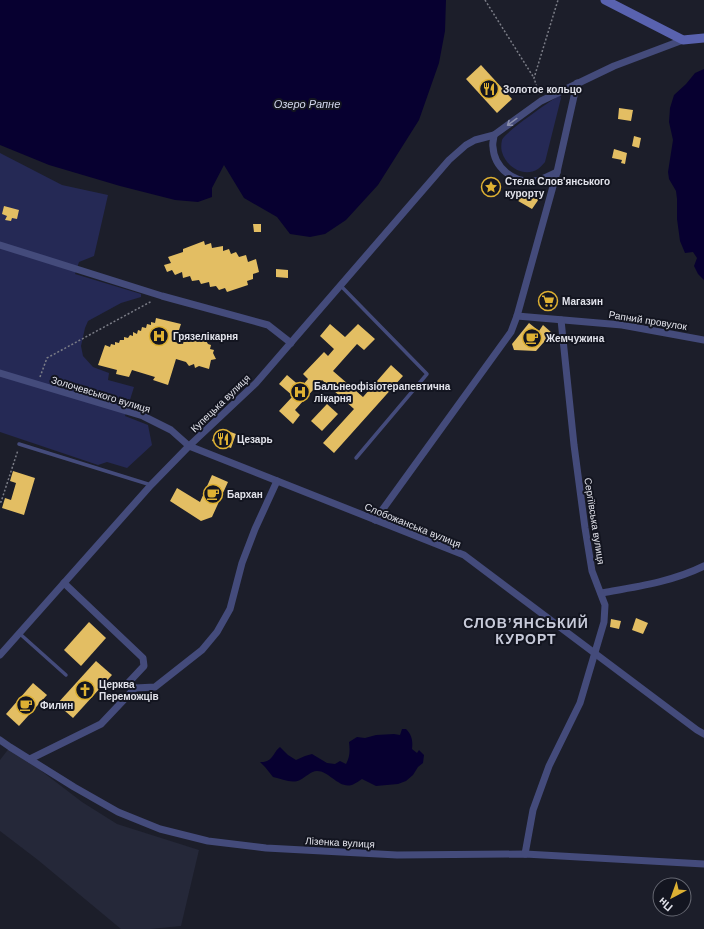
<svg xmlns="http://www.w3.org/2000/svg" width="704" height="929" font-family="Helvetica,sans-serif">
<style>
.built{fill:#252839}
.green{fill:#252955}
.water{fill:#070030}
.building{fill:#e3be63}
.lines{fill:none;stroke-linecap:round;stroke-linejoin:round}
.path{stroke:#7b7d87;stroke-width:1.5;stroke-dasharray:2 2;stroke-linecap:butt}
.lane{stroke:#444b7b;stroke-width:3.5}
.street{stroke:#444b7b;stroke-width:7}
.secondary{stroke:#5962af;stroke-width:9}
.oneway{stroke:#8b8fad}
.labels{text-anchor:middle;stroke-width:4;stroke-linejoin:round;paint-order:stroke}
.poi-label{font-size:10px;font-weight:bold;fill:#e1e2ea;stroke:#131520;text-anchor:start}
.street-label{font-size:10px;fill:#e1e2ea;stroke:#131520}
.water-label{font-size:11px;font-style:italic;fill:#d2d7ec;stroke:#131520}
.district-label{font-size:14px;font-weight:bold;letter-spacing:1px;fill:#c7cad9;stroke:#131520}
</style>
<rect width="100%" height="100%" fill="#1c1e2a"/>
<path class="built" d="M10 747 82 802 117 824 199 850 181 926 150 929H121L38 860 0 831V760Z"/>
<g class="green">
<path d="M558 96H560L561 98 545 162C543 164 541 167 538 169 524 178 506 167 502 152 501 149 501 144 502 140 505 132 548 103 558 96Z"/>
<path d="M0 153 62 185 108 195 94 256 79 262 75 274 141 294V297L121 303 88 321 85 328 81 346 83 356 93 367 109 373 108 380 134 387 125 416 148 425 152 445 127 468 107 462 98 465 0 432Z"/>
</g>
<g class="water">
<path d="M0 0H446L445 31 439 63 419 120 378 185 346 220 325 234 310 237 290 234 277 217 244 198 224 165 212 188V197L198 202 175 200 120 186 49 165 0 145Z"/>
<path d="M704 69V280L698 274 694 266 697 258 693 252 685 253 680 241 677 219V199L676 191 669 179 668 172 673 140 669 122 670 108 674 95 686 84 695 73Z"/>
<path d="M402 729H406C412 735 413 741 412 749L417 753 419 750 424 755 423 763 418 767 413 775 406 781 398 784 376 786 362 779C359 781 356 783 354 784 340 791 330 771 317 771 311 771 306 777 300 780 292 784 282 779 273 777L265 767 260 762C262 762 265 762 267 761 274 758 274 751 280 747L288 755 296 760 305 756 312 754 327 763 335 764 340 761 346 764C350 757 350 750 349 742L357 737 365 738 376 735 394 734 400 735Z"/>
</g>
<g class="building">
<path d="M481 65 512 99 497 113 466 79Z"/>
<path d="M619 108 633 110 631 121 618 119Z"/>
<path d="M634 136 641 138 639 148 632 146Z"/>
<path d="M614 149 627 153 625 164 621 163 622 160 612 158Z"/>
<path d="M526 192 531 196 535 193 541 196 532 209 513 198 516 193 523 196Z"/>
<path d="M4 206 19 210 17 219 12 218 11 221 5 220 7 216 2 214Z"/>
<path d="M253 224H261V232H254Z"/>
<path d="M204 241 205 245 211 243 212 248 223 246V251L229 249 231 254 236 252 239 257 246 255 248 262 256 259 259 272 253 274V279L247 281 248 285 227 292 225 288 219 290 216 286 210 287 209 282 201 284 199 280 192 281 190 276 183 278 182 272 175 275 172 270 167 272 164 265 171 263 168 257 183 252V249Z"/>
<path d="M276 269 288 270V278L276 277Z"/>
<path d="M156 318 181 324 175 342 183 344 184 340 187 342 188 339H194L199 337 201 342 205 339 208 344 211 345 210 349 214 350 213 353 216 359 211 360 209 369 199 366 195 368 194 364 189 366 186 362 176 359 168 385 153 380 155 377 132 370 129 377 116 374 117 370 98 365 105 345 110 347 111 344 115 345V342L119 343 120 340H124V337L128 338 130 335 133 336V332L137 334 138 330 141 331 142 327 146 328 147 324 151 325V322L155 323Z"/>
<path d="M529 323 539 331 543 325 552 333 536 351 514 350 512 344Z"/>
<path d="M330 324 345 337 358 324 375 339 364 350 357 344 333 371 363 397 391 365 403 376 334 453 323 443 354 409 322 380 295 410 300 415 293 424 279 411 293 396 279 384 287 375 301 387 308 379 303 374 324 352 328 356 334 349 320 336Z"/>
<path d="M327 404 338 414 322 431 311 421Z"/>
<path d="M228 431 236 434 231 448 212 441 215 433 226 437Z"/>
<path d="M13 471 35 478 24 515 2 508 5 498 11 500 16 483 10 481Z"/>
<path d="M212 475 228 482 212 517 201 521 170 501 177 488 200 502Z"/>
<path d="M636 618 648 623 643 634 632 630Z"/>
<path d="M611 619 621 621 619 629 610 627Z"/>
<path d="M89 622 106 638 81 666 64 650Z"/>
<path d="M96 661 112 675 73 718 57 704Z"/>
<path d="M33 683 47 695 19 726 6 714Z"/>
</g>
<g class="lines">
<g class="path">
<path d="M485 0 534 78"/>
<path d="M539 94 534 78 558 0"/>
<path d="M40 377 47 358 152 301"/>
<path d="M0 502H1L18 450"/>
</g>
<g class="lane">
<path d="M341 286 427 374 356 458"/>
<path d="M19 444 151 485"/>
<path d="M19 633 66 675"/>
</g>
<g class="street">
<path d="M494 135C494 139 492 143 493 147 494 168 514 183 534 181 542 180 550 175 557 172"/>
<path d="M0 245 162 296 268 325 291 343"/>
<path d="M517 316 622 325 704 340"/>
<path d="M0 373 143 416 171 430 189 446 464 555 697 730 704 734"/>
<path d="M375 520 511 332 517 316 557 172 577 83"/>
<path d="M64 583 143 658 144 666 129 682 135 688"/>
<path d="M601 593C635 587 672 582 704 566"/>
<path d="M0 655 151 485 189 446 256 383 449 160 466 145 475 140 494 135 541 101 614 66 683 40"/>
<path d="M0 740 10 747 74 787 118 812 160 829 208 841 266 848 397 855 525 854 704 864"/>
<path d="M30 759 101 724 135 688 155 687 202 650 217 632 230 609 242 563 255 529 277 481"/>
<path d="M525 854 533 810 549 766 580 703 604 622 605 605 592 571 585 528 574 445 561 320"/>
</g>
<path class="secondary" d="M605 0 683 40 704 38"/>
</g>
<defs><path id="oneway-shaft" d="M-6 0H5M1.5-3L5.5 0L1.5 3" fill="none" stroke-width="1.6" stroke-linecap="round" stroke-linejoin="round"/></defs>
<use class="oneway" href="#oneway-shaft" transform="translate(512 122) rotate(144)"/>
<defs>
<symbol id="restaurant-ring" viewBox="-11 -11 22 22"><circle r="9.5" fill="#131520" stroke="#deb133" stroke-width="1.5"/><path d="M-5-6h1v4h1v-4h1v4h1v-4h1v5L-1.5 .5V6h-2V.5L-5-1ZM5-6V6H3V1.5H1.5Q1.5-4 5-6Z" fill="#deb133"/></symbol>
<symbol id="sight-ring" viewBox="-11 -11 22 22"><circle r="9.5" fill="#131520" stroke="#deb133" stroke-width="1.5"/><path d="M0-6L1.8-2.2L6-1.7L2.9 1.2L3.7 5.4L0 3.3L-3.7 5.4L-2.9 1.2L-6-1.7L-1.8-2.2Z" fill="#deb133"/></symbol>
<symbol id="supermarket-ring" viewBox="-11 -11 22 22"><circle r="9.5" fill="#131520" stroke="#deb133" stroke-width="1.5"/><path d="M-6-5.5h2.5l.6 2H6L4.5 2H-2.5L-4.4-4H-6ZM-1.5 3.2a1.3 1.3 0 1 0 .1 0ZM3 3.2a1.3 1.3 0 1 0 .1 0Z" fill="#deb133"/></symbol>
<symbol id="hospital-ring" viewBox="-11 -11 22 22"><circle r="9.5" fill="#131520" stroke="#deb133" stroke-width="1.5"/><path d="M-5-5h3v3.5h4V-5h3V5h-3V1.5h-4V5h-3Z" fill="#deb133"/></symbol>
<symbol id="cafe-ring" viewBox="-11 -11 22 22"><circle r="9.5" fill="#131520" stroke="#deb133" stroke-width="1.5"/><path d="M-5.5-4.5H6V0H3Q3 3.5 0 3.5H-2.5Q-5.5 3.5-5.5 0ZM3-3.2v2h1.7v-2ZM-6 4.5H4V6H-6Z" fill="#deb133"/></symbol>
<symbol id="church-ring" viewBox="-11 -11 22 22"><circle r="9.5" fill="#131520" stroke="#deb133" stroke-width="1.5"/><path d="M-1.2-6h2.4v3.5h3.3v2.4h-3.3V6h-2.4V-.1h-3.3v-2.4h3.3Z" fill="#deb133"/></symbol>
</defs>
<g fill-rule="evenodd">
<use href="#restaurant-ring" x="478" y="78" width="22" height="22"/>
<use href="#sight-ring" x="480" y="176" width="22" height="22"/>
<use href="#supermarket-ring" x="537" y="290" width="22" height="22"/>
<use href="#hospital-ring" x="148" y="325" width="22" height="22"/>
<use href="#cafe-ring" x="521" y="327" width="22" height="22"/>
<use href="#hospital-ring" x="289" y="381" width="22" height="22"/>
<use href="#restaurant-ring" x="212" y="428" width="22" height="22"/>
<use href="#cafe-ring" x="202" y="483" width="22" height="22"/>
<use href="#church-ring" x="74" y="679" width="22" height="22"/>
<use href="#cafe-ring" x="15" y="694" width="22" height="22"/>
</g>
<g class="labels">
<g class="poi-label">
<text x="503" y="93">Золотое кольцо</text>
<text x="505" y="185">Стела Слов'янського<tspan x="505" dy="12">курорту</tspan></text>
<text x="562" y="305">Магазин</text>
<text x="173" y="340">Грязелікарня</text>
<text x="546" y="342">Жемчужина</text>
<text x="314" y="390">Бальнеофізіотерапевтична<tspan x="314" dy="12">лікарня</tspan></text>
<text x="237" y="443">Цезарь</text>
<text x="227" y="498">Бархан</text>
<text x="99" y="688">Церква<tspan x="99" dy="12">Переможців</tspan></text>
<text x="40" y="709">Филин</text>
</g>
<g class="street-label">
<text transform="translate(648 320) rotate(9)" y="4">Рапний провулок</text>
<text transform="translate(101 394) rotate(17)" y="4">Золочевського вулиця</text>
<text transform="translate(220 403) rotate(-44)" y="4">Купецька вулиця</text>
<text transform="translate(595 521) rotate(81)" y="4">Сергіївська вулиця</text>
<text transform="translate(413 525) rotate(22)" y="4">Слобожанська вулиця</text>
<text transform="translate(340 842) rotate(3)" y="4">Лізенка вулиця</text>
</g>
<g class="water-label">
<text x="307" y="108">Озеро Рапне</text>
</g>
<g class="district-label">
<text x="526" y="628">СЛОВ’ЯНСЬКИЙ<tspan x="526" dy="16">КУРОРТ</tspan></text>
</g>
</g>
<g transform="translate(672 897) rotate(221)"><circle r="19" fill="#131520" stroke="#656771"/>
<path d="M0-3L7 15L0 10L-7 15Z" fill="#deb133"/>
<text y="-6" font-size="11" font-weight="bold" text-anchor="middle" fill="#e1e2ea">Пн</text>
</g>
</svg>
